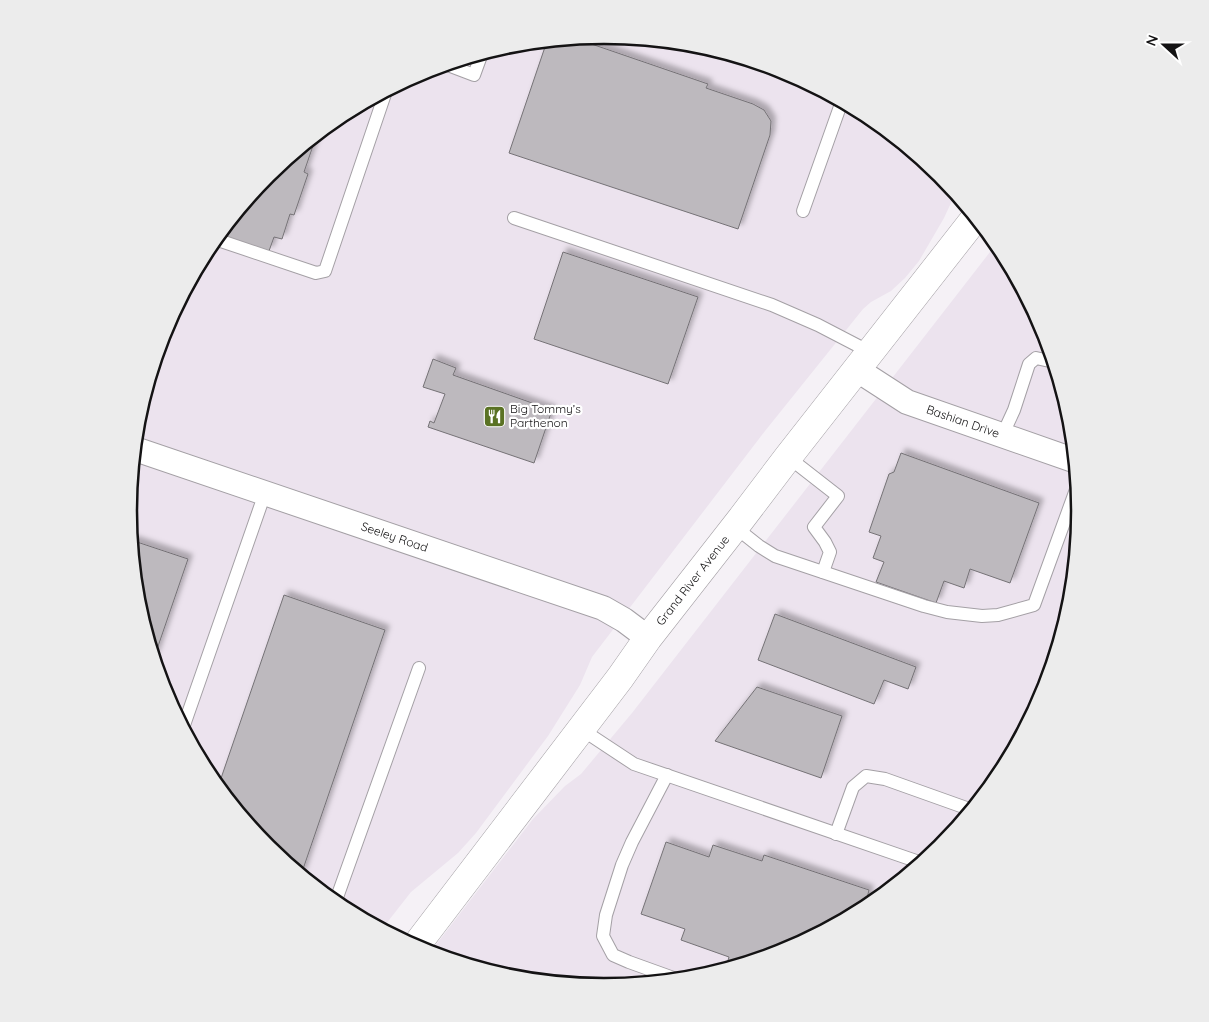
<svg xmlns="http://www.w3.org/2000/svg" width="1209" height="1022" font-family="Quicksand,sans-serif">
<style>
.built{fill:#ece3ee}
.building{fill:#bdb9be;stroke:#757276;filter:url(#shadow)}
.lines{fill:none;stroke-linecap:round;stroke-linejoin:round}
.service-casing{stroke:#a4a0a5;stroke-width:14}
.minor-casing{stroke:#a4a0a5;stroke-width:26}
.secondary-casing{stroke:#a4a0a5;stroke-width:29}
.service{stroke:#fff;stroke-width:12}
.minor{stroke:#fff;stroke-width:24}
.secondary{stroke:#fff;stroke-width:28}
.labels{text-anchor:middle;stroke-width:4.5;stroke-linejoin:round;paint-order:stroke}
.poi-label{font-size:12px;fill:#141314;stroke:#fff;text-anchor:start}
.street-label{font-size:12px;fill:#141314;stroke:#fff}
.rim{fill:none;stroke:#141314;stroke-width:2.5}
</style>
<defs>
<filter id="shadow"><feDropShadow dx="4.5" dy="-4.5" stdDeviation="2.5" flood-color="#0004"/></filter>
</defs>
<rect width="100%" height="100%" fill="#f5f1f6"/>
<g class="built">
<path d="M604 35 698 44 787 71 869 115 941 175 956 192 944 218 919 261 905 278 891 291 871 302 863 309 765 431 592 657 580 685 548 736 476 833 458 853 411 892 382 929 340 907 268 847 209 775 165 693 138 604 129 511 138 418 165 329 209 246 268 174 340 115 423 71 512 44Z"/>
<path d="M997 243 1000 247 1044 329 1071 418 1080 511 1071 604 1044 693 1000 776 941 848 869 907 786 951 697 978 604 987 511 978 430 953 435 946 533 819 565 786 581 774 632 713Z"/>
</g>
<g class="building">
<path d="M574 38 708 84 706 88 753 104 764 110 771 121 770 135 738 229 509 153 547 41Z"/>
<path d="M317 134 304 172 308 174 294 215 290 214 282 239 274 237 269 251 219 235 268 174Z"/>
<path d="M563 252 698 297 668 384 534 339Z"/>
<path d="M433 359 456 368 453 375 552 410 534 463 428 427 430 421 434 423 445 394 423 387Z"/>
<path d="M901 453 1039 503 1010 583 970 569 964 588 944 581 936 603 876 582 884 562 873 558 881 536 869 532 889 474 894 472Z"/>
<path d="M131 540 188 559 154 658 138 604Z"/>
<path d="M284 595 385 630 301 875 268 847 218 787Z"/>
<path d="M775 614 916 667 908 689 884 680 874 704 758 660Z"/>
<path d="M757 687 842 716 821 778 715 741Z"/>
<path d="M666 842 709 857 713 845 762 861 764 855 869 890 867 898 876 901 869 907 786 951 735 966 727 964 729 957 681 940 685 929 641 914Z"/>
</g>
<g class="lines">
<defs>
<g id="service">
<path d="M445 64 474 75 482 53"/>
<path d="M803 211 842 101"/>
<path d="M514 218 772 305 818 325 870 352"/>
<path d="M215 239 316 273 325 271 386 91"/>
<path d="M1002 436 1014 410 1029 364 1036 358 1054 362"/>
<path d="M788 457 838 496 814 527 825 542 830 552 823 572"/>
<path d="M735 527 759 546 775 556 924 606 947 612 982 616 998 615 1034 605 1078 484"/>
<path d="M183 728 265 493"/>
<path d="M581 729 634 764 922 863"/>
<path d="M667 775 632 842 622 865 606 915 603 936 613 955 629 962 679 980"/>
<path d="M836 834 853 787 866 776 885 779 972 810"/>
<path d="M335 903 419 668"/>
</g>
<g id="minor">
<path id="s1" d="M856 369 907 402 1076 461"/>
<path id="s2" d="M135 449 603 608 624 620 648 638"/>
</g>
<g id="secondary">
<path id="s3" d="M415 947 620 678 648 638 741 519 788 457 976 217"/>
</g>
</defs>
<use href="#service" class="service-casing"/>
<use href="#minor" class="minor-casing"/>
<use href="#secondary" class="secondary-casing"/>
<use href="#service" class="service"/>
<use href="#minor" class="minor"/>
<use href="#secondary" class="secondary"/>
</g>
<defs>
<symbol id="restaurant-square" viewBox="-11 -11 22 22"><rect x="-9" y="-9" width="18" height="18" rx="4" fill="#5a7224" stroke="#fff"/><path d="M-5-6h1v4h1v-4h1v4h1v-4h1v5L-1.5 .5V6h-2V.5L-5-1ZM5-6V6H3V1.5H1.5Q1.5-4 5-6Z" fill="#fff"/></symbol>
</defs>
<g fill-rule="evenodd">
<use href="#restaurant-square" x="482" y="404" width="25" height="25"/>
</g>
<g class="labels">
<g class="poi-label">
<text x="510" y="413">Big Tommy’s<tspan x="510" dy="14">Parthenon</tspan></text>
</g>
<g class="street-label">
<text dy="4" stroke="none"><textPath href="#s1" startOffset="120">Bashian Drive</textPath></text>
<text dy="4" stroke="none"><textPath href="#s2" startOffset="274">Seeley Road</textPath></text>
<text dy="4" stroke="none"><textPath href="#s3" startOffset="460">Grand River Avenue</textPath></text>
</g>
</g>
<path d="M0 0H1209V1022H0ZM137 511a467 467 0 1 1 934 0a467 467 0 1 1-934 0Z" fill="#ececec" fill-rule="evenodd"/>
<path class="rim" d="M137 511a467 467 0 1 1 934 0a467 467 0 1 1-934 0Z"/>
<g transform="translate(1164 45) rotate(291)" stroke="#ffffff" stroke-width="4" paint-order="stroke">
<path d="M0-4L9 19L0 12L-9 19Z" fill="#141314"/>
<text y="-8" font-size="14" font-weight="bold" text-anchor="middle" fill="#141314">N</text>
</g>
</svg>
